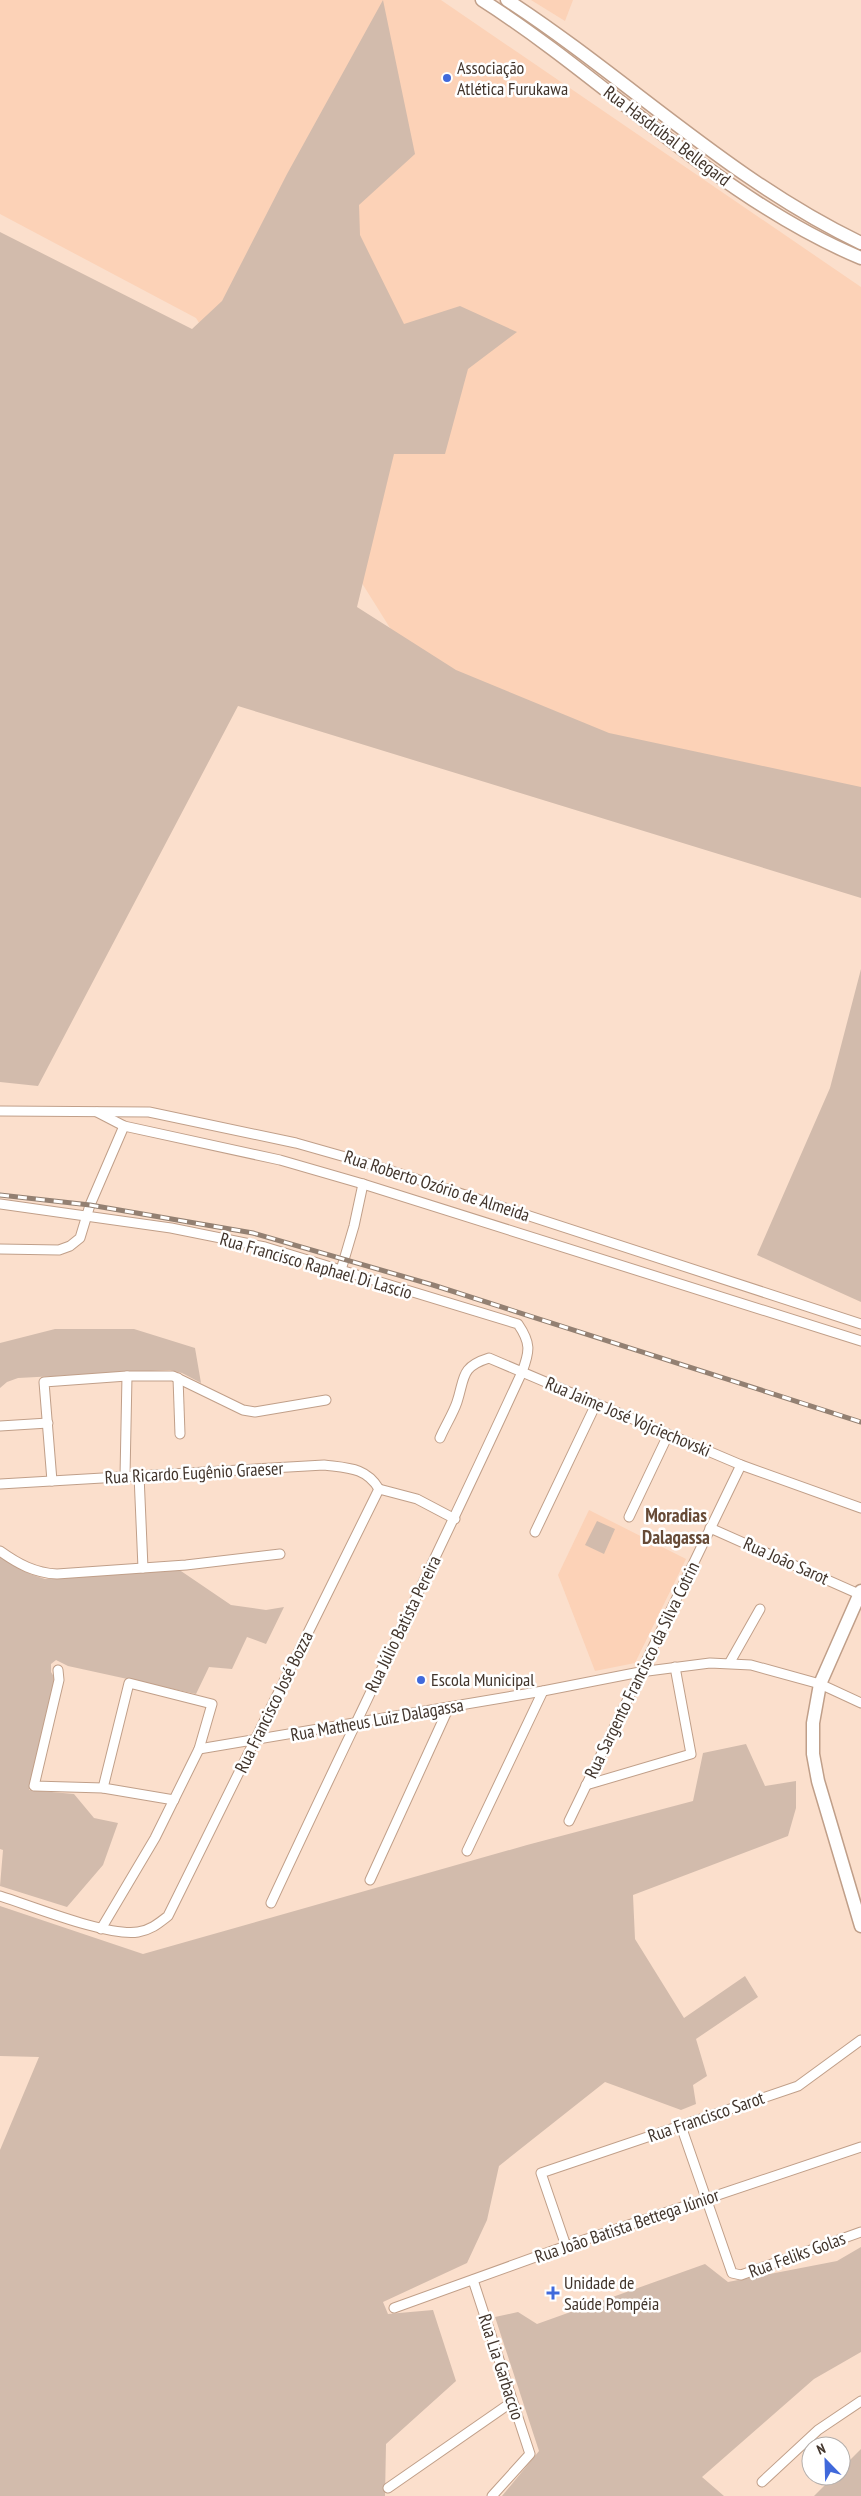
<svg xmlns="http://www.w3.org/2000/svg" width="861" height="2496" font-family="'PT Sans Narrow',sans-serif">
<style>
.built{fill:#fcd2b7}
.green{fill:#d2bbac}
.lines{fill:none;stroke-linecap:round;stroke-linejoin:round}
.street-casing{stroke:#c09f89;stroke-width:11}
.secondary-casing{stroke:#c09f89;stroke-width:15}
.street{stroke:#fff;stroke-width:9}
.secondary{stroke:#fff;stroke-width:12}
.rail-casing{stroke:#938072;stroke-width:5}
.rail{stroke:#fff;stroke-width:3;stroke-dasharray:9;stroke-linecap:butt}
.poi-dot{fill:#4069db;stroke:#fff;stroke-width:2}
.labels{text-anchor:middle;stroke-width:5;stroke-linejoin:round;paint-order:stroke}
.poi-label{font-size:18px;fill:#42352c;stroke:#fff;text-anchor:start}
.street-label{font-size:18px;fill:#42352c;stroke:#fff}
.neighbourhood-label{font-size:19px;font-weight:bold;fill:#674b37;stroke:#fff}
</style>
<rect width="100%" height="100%" fill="#fbdfcc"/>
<g class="built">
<path d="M0 0H441L861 287V796L457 735 196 318 0 214Z"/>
<path d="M531 0H573L565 21Z"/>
<path d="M589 1510 686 1559 635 1663 595 1671 558 1575Z"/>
</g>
<g class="green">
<path d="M383 0 415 154 359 205 360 235 404 324 460 306 517 332 468 369 445 454H394L357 607 456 670 609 733 861 787V898L238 706 38 1086 0 1082V232L192 329 222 301 287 174Z"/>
<path d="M861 969V1302L757 1255 830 1088Z"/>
<path d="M55 1329H134L195 1348 201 1383 182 1373 170 1370 18 1378 7 1382 0 1388V1343Z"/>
<path d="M597 1521 615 1529 604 1554 585 1545Z"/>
<path d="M0 1556 30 1574 45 1579 178 1569 231 1605 266 1610 284 1607 266 1644 247 1637 232 1669 209 1667 196 1694 68 1666 56 1660 51 1664V1672L56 1680 29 1790 74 1794 94 1818 118 1823 103 1865 67 1907 0 1886 3 1850 0 1849Z"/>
<path d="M746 1744 765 1786 796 1781V1808L788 1836 633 1895 635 1939 684 2018 745 1976 758 1997 696 2039 707 2076 693 2085 696 2104 681 2110 605 2082 499 2166 487 2220 467 2263 383 2302 388 2314 433 2310 456 2381 386 2444 385 2496H0V2150L39 2057 0 2056V1906L143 1954 527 1845 693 1801 703 1753Z"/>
<path d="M861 2247V2352L814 2379 702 2477 724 2496H502L539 2451 495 2317 518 2312 537 2324 705 2264 728 2282 837 2261Z"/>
<path d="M861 2449V2496H814L834 2476H841V2469Z"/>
</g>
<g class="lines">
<defs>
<g id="street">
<path d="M0 1111 149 1112 296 1143 370 1164 861 1324"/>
<path d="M97 1112 124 1126 280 1160 363 1184 861 1341"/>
<path d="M0 1204 171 1228 265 1247 518 1324C531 1343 530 1351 522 1372 440 1551 353 1726 271 1903"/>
<path d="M0 1249 59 1250 70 1246 80 1238 90 1205 124 1126"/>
<path d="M341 1270 354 1226 363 1184"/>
<path d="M178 1378 180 1434"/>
<path d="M0 1426 48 1423"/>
<path d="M440 1438C445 1426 453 1414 457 1402 465 1378 460 1367 489 1358L741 1465 861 1508"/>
<path d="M139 1475 143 1568"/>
<path d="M125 1476 127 1376"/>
<path d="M52 1481 44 1382 127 1376H173L243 1410 255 1412 326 1400"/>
<path d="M0 1484 324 1465C347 1468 366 1467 379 1489"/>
<path d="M379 1489 417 1499 455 1519"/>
<path d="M629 1517 668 1435"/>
<path d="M710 1528 861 1595"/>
<path d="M535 1532 596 1404"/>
<path d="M0 1551C18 1564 35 1573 57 1574L186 1565 280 1554"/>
<path d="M730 1662 760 1609"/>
<path d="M58 1670 59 1680 34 1786 103 1788 174 1800"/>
<path d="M199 1749 543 1691 640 1672 710 1663 751 1665 820 1684 861 1703"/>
<path d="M586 1785 691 1754 675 1667"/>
<path d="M569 1821 741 1465"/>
<path d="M467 1851 543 1691"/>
<path d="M370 1880 449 1707"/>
<path d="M0 1896C32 1906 108 1937 138 1932 151 1930 159 1923 168 1916L379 1489"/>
<path d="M101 1929 155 1838 199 1749 212 1704 129 1683 103 1788"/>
<path d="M681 2126 732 2273 741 2275 861 2232"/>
<path d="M566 2246 541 2173 798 2086 861 2040"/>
<path d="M473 2280 530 2454 492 2496"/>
<path d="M394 2308 566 2246 861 2147"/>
<path d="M762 2482 818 2430 861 2401"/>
<path d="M388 2488 512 2402"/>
</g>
<g id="secondary">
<path d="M482 0C609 81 721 200 861 258"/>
<path d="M507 0C627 78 731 181 861 243"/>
<path d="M861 1591 820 1684 813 1723V1754L818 1781 861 1926"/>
</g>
</defs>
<use href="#street" class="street-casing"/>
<use href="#secondary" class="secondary-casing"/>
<use href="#street" class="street"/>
<use href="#secondary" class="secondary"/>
<defs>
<path id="rail" d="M0 1195 90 1205 253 1233 433 1285 861 1422"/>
</defs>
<use href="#rail" class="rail-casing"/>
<use href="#rail" class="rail"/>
</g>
<g class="poi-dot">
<circle cx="447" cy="78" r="5"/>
<circle cx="421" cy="1680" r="5"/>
<path d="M550.5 2285.5h5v5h5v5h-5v5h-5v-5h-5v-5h5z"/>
</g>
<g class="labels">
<g class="poi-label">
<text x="457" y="74">Associação<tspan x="457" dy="21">Atlética Furukawa</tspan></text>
<text x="431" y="1686">Escola Municipal</text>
<text x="564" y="2289">Unidade de<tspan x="564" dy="21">Saúde Pompéia</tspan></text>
</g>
<g class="street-label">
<text transform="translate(667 136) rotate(37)" y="6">Rua Hasdrúbal Bellegard</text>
<text transform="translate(437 1186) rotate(18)" y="6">Rua Roberto Ozório de Almeida</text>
<text transform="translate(316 1266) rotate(16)" y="6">Rua Francisco Raphael Di Lascio</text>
<text transform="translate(628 1417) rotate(23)" y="6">Rua Jaime José Vojciechovski</text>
<text transform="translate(194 1473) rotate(-3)" y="6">Rua Ricardo Eugênio Graeser</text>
<text transform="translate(786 1561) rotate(24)" y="6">Rua João Sarot</text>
<text transform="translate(403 1624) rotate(-64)" y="6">Rua Júlio Batista Pereira</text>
<text transform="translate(642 1670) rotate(-64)" y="6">Rua Sargento Francisco da Silva Cotrin</text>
<text transform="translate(274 1702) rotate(-64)" y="6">Rua Francisco José Bozza</text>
<text transform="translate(377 1720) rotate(-10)" y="6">Rua Matheus Luiz Dalagassa</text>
<text transform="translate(706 2117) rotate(-19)" y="6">Rua Francisco Sarot</text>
<text transform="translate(627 2226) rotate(-19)" y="6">Rua João Batista Bettega Júnior</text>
<text transform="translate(797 2255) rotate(-20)" y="6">Rua Feliks Golas</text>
<text transform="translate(501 2367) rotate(72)" y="6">Rua Lia Garbaccio</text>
</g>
<g class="neighbourhood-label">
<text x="676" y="1522">Moradias<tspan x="676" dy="22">Dalagassa</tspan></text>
</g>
</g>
<g transform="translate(826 2461) rotate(337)"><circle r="24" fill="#ffffff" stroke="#b3aeab"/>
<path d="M0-4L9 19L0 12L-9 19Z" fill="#4069db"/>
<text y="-8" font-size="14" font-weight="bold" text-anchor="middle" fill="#42352c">N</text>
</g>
</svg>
